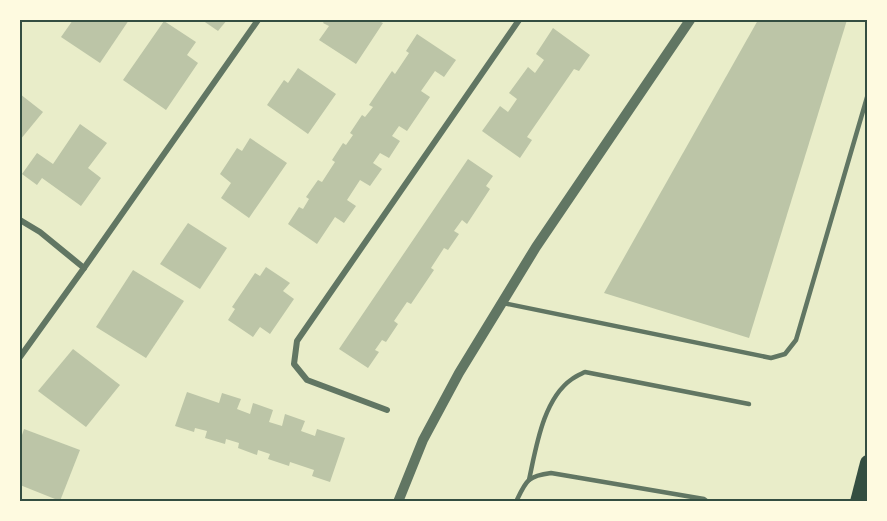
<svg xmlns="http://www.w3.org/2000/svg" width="887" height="521" font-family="Mulish,sans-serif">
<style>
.building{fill:#bcc5a7}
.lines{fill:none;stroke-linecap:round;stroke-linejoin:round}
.service{stroke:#617663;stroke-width:4.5}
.minor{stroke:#617663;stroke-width:6}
.tertiary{stroke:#617663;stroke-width:10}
.trunk{stroke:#344e41;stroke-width:16}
.neatline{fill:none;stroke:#344e41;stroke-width:2}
</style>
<rect width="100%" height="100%" fill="#e9edc9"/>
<g class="building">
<path d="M73 20H129L100 63 61 37Z"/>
<path d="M202 20H227L218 31Z"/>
<path d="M325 20H377L383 23 356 64 319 40 329 26 323 23Z"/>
<path d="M758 20H847L749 338 604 293Z"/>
<path d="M164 21 196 42 187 55 198 63 166 110 123 80Z"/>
<path d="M553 28 590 55 579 71 574 69 527 137 532 140 520 158 482 131 500 106 508 112 517 99 509 93 528 67 535 73 544 60 536 54Z"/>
<path d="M417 34 456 60 444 77 435 71 421 91 430 97 407 131 399 126 392 136 400 141 389 158 380 153 373 163 382 169 370 186 360 180 347 200 356 206 344 223 335 217 317 244 288 224 299 207 303 209 309 199 306 197 318 180 322 182 335 162 332 160 343 143 346 145 353 135 350 133 362 115 365 117 373 107 369 105 392 71 395 74 409 53 406 51Z"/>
<path d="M298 68 336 94 308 134 267 105 284 80 288 83Z"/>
<path d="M20 94 43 112 20 140Z"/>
<path d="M80 124 107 143 88 168 101 178 81 206 42 178 37 185 22 174 37 153 53 164Z"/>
<path d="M250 138 287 163 249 218 221 198 231 183 220 174 237 148 242 151Z"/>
<path d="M468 159 493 176 486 186 490 189 467 224 462 220 454 231 459 234 448 250 444 248 431 268 434 270 411 304 407 302 394 321 398 324 386 342 382 340 375 350 379 352 368 368 339 349Z"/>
<path d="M188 223 227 248 200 289 160 264Z"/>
<path d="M266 267 290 283 283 291 294 299 270 334 260 327 253 337 228 320 235 309 232 307 255 273 260 276Z"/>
<path d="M133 270 184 301 146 358 96 327Z"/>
<path d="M73 349 120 385 86 427 38 391Z"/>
<path d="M187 392 219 403 222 393 241 399 237 409 250 414 253 403 273 410 269 422 282 426 285 414 305 421 301 431 315 436 317 429 345 438 330 482 312 476 314 470 290 462 289 466 268 459 270 454 258 450 257 455 238 448 239 443 226 439 225 444 205 438 207 431 195 428 194 432 175 426Z"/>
<path d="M24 429 80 450 60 501 20 485V441Z"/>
</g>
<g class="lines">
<g class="service">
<path d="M503 303 771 358 785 354 796 340 868 94"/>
<path d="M529 480C536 448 543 399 572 379 576 376 581 374 585 372L749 404"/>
<path d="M516 502C526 481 527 476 551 473L704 499 708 502"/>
</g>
<g class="minor">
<path d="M20 220 40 232 84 268"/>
<path d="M20 357 84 268 258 20"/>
<path d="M387 410 307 380 294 364 297 341 519 20"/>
</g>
<path class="tertiary" d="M398 502 423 440 459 373 536 247 690 20"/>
<path class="trunk" d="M858 502 868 463"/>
</g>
<rect width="887" height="521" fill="none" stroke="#fefae0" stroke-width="42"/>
<rect x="21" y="21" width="845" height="479" class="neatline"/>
</svg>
